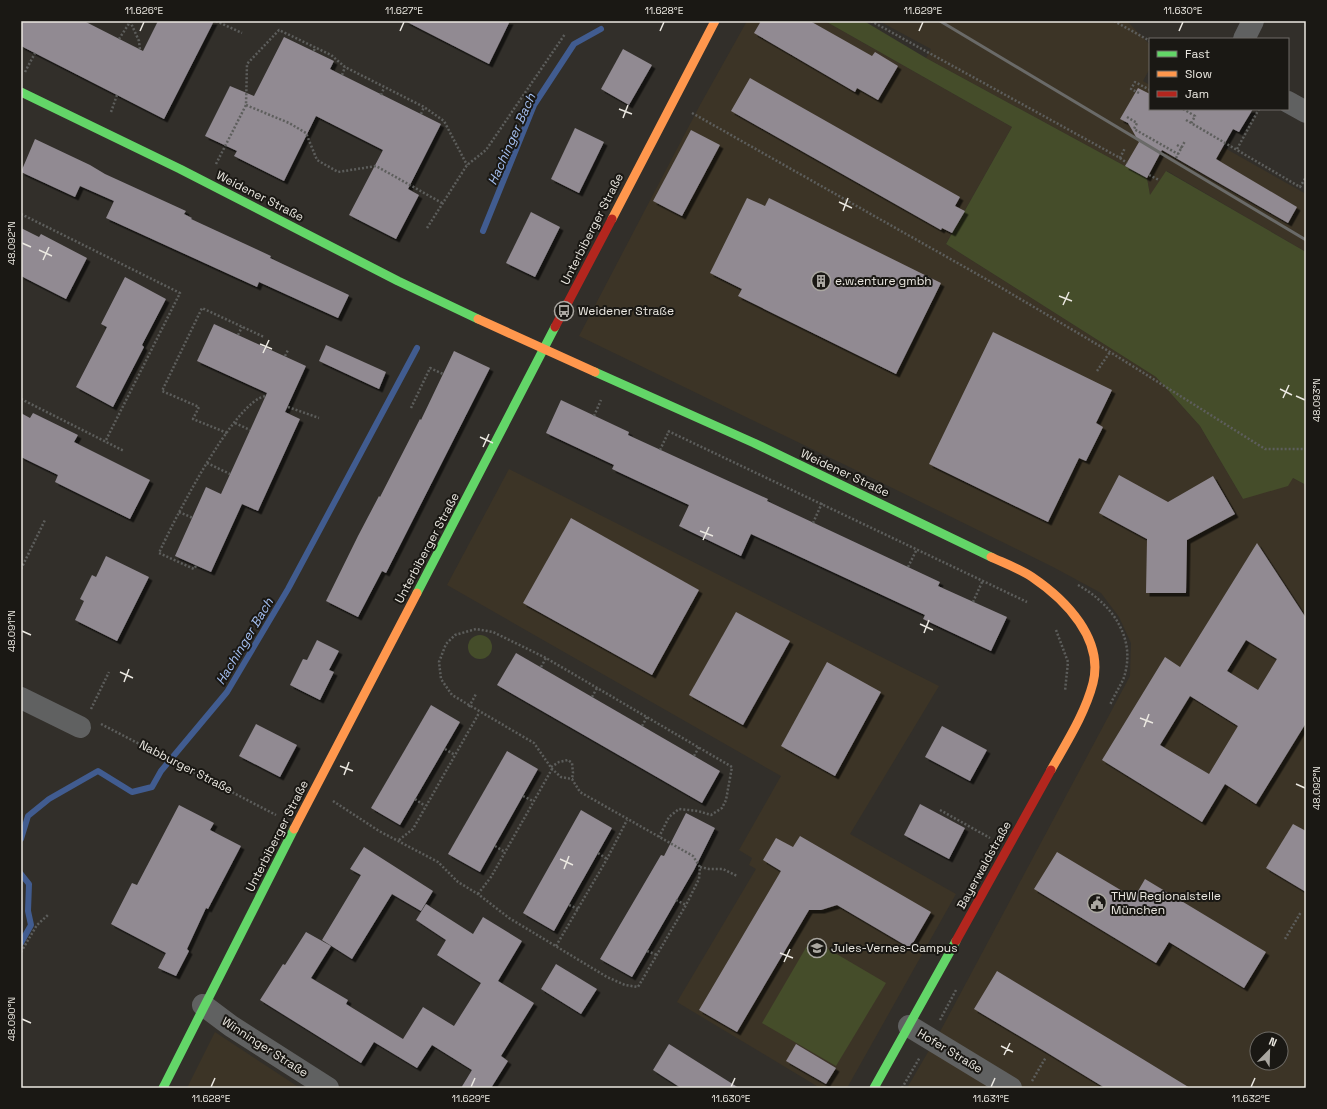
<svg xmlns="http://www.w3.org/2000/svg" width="1327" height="1109" font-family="'Space Grotesk',sans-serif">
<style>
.built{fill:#3c3426;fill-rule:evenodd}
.green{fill:#454d2a}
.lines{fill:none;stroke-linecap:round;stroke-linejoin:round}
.stream{stroke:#415c90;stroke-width:6}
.building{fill:#918a92;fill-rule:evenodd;filter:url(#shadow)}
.path{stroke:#5d5e5c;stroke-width:2.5;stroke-dasharray:2 2;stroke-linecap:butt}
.street{stroke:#606161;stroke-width:22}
.fast{stroke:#63d668;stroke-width:9}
.slow{stroke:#ff974d;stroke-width:9}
.jam{stroke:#b3261e;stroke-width:9}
.rail{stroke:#6a6a68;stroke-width:3}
.ticks{fill:none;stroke:#ebe8e1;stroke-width:1.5}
.labels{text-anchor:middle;stroke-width:4;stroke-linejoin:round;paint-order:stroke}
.street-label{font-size:12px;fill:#ebe8e1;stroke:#1a1814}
.poi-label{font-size:12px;fill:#ebe8e1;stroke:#1a1814;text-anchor:start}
.water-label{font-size:13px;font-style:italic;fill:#a5c0f2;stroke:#1a1814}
.neatline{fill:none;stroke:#ebe8e1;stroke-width:1.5}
.ticks-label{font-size:10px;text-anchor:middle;fill:#ebe8e1}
</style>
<defs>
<filter id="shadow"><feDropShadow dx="3.5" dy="3.5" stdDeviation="0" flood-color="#0009"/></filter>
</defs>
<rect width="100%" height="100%" fill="#322f2a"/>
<g class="built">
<path d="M747 21H825L1012 127 946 244 1156 377 1200 426 1243 499 1293 478 1306 485V1088H907L942 1028 1130 676 1131 643 1119 617 1101 593 1053 567 870 477 579 336 700 105ZM1257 1039H1281V1063H1257Z"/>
<path d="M879 21H1123L1129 23 1150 45V68L1143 81 1150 85V109L1184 125 1306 194V252L1167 171 1150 196 1147 178 926 58 931 49Z"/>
<path d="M509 469 939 686 850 834 956 894 847 1088H820L677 1002 756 869 749 865 752 858 739 850 781 776 447 585Z"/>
<path d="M215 1032 300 1088H187Z"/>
</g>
<g class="green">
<path d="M825 21H864L926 58 1147 178 1150 195 1166 171 1306 252V485L1293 478 1288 486 1243 499 1200 426 1156 377 946 244 1012 127Z"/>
<circle cx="480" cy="647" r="12"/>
<path d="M811 939 886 983 836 1066 762 1023Z"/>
</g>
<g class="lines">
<g class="stream">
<path d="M483 231 534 105 574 44 601 29"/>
<path d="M21 839 28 816 49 799 98 771 132 792 152 787 161 771 227 692 288 589 417 348"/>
<path d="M21 874 29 884 28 911 31 925 21 943"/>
</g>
</g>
<g class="building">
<path d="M21 21H84L143 51 158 21H214L164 119 21 46Z"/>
<path d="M405 21H510L489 64Z"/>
<path d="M761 21H810L872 56 875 52 898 66 878 100 857 88 855 92 754 33Z"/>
<path d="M284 37 334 61 330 69 441 124 408 189 419 195 396 239 349 215 383 150 316 116 284 181 234 156 237 151 205 136 230 86 254 96Z"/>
<path d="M623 49 652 65 629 105 601 89Z"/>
<path d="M750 78 960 197 955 206 965 211 952 233 942 228 941 230 731 111Z"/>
<path d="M1138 88 1150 94V109H1253L1239 132 1233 129 1216 159 1297 207 1288 223 1162 150 1147 178 1125 166 1139 142 1128 123 1120 119Z"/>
<path d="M575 128 604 142 579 193 551 179Z"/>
<path d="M691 130 720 145 682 216 653 201Z"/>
<path d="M35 139 90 165 105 174 186 211 184 214 192 218 191 219 271 256 270 258 349 295 338 318 259 282 257 287 106 218 114 201 80 186 75 197 21 172Z"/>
<path d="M747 198 765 206 769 198 941 283 896 374 738 296 742 289 710 273Z"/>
<path d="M531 212 560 227 535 277 506 263Z"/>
<path d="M21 228 39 237 41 234 87 258 66 299 21 276Z"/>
<path d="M125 277 166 299 142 345 144 347 113 407 76 387 107 327 101 324Z"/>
<path d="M214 324 306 366 285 412 300 419 258 511 242 504 211 572 175 556 206 487 221 494 267 393 197 361Z"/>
<path d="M993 332 1112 390 1096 423 1103 427 1086 461 1079 458 1048 522 929 464Z"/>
<path d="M326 345 386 372 379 389 319 361Z"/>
<path d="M454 351 490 368 386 573 382 571 358 617 326 601 358 536 379 496 380 497 420 419 421 420Z"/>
<path d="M561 400 629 432 628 435 768 499 767 501 940 582 938 586 1007 617 991 651 923 619 925 615 751 534 741 556 679 526 689 505 612 469 614 465 546 433Z"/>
<path d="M21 413 30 418 33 413 78 435 74 442 150 480 130 519 55 482 58 475 21 457Z"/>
<path d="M1119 475 1168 502 1213 476 1235 514 1187 540 1186 593H1146L1147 539 1099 513Z"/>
<path d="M571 518 699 590 652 675 523 603Z"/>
<path d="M1257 543 1306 618V723L1256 804 1225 784 1202 822 1102 760 1165 657 1180 667ZM1246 640 1277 659 1258 690 1227 671ZM1190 696 1238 726 1209 774 1160 745Z"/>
<path d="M106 556 149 577 117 641 75 620 84 601 80 599 92 575 96 577Z"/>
<path d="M736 612 790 641 743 725 689 695Z"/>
<path d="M317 640 339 651 329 670 334 672 320 700 290 685 303 659 307 660Z"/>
<path d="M516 653 720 771 702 803 497 685Z"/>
<path d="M827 662 881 692 835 776 781 746Z"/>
<path d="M431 705 460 722 400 825 371 808Z"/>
<path d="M256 724 297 745 280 777 239 756Z"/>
<path d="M942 726 987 750 970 781 925 757Z"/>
<path d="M507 751 538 769 480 872 448 854Z"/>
<path d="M920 804 965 828 949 859 904 835Z"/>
<path d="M179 805 214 823 210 830 241 846 208 909 206 908 187 949 189 951 176 976 158 968 166 953 111 924 132 883 137 885Z"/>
<path d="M581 810 612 828 554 931 523 913Z"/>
<path d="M686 813 715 828 694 870 632 977 600 959 661 855 664 856Z"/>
<path d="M1293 824 1306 831V892L1266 868Z"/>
<path d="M800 836 931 912 910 948 837 905 821 910H809L737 1032 699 1010 781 871 763 860 776 838 793 847Z"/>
<path d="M364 847 433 891 421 911 392 894 352 959 322 940 361 875 350 869Z"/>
<path d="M1057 852 1134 898 1145 879 1266 952 1244 988 1169 942 1156 963 1034 889Z"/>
<path d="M426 904 473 934 483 917 522 941 498 981 534 1003 501 1056 508 1061 491 1088H461L472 1070 432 1045 417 1068 374 1042 361 1063 260 1000 283 964 285 965 306 932 331 946 311 978 348 1000 346 1004 403 1039 423 1007 454 1026 481 983 437 955 446 940 416 920Z"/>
<path d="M556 964 597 989 581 1014 541 989Z"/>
<path d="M997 971 1136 1055 1190 1088H1105L1046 1052 974 1009Z"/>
<path d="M669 1044 739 1088H681L653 1070Z"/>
<path d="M796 1044 836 1068 826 1084 786 1061Z"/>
</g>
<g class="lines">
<g class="path">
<path d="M130 21 139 41 140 50"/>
<path d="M216 21 242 33"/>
<path d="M871 21 1120 158 1125 148"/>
<path d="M1114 21 1150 41"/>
<path d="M119 39 130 22"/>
<path d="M314 51 315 47"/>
<path d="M25 72 35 53"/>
<path d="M342 75 345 67"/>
<path d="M1139 93 1131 89 1135 82 1150 90"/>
<path d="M381 95 384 88"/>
<path d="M246 105 289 123 306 133 317 160 338 172 376 166 442 203"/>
<path d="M1183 109 1195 116 1191 124"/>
<path d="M111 112 117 95"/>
<path d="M692 113 1000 287 1110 352 1265 449H1306"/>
<path d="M421 114 424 107"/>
<path d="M1127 117 1137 123 1134 129 1178 154"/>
<path d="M1186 120 1300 187 1306 177"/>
<path d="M1177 145 1182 148"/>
<path d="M1237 149 1259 109"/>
<path d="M1120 158 1127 163"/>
<path d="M1176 158 1185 141"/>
<path d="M216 164 246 105 247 64 279 30 331 55 345 67 424 107 444 121 467 165"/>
<path d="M1149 175 1159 180"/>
<path d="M21 214 180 293 105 442"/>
<path d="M427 228 467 165 486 150 565 34"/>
<path d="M238 335 242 327"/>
<path d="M285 356 288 350"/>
<path d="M1097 371 1110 352"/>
<path d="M21 399 124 451"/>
<path d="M288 407 319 418"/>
<path d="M411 408 430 368 443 374"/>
<path d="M594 416 601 400"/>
<path d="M235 423 250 430"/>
<path d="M668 431 1027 602"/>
<path d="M227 433 193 419 199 407 162 391 202 308 264 337"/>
<path d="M660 450 669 431"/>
<path d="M207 463 230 474"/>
<path d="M179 512 193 518"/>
<path d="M813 523 822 503"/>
<path d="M196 566 194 569 159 553C172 524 235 399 266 396"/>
<path d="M908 567 917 549"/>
<path d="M21 569 45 520"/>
<path d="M1078 585C1112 604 1138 639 1123 680 1119 688 1114 696 1110 705"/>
<path d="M973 602 983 580"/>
<path d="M1056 630 1068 662 1065 691"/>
<path d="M541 667 546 658"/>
<path d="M592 697 597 688"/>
<path d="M469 707 476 694"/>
<path d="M91 709 109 672"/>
<path d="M101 724 276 815"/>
<path d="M642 726 647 717"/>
<path d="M445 749 455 755"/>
<path d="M694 756 699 747"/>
<path d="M551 767 559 762 568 760 572 763 573 773 572 779"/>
<path d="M523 796 533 801"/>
<path d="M415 799 425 806"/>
<path d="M333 801 379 831 438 862 458 882 478 894 509 918 607 977 625 985 638 987 686 905 699 879 700 867 693 856 580 792 572 779 561 777 552 769 534 743 452 695 441 679 439 662 446 644 455 635 476 629 493 632 546 658 732 767 726 800 722 808 711 815 698 811 679 809 669 817 659 837"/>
<path d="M940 810 990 838"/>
<path d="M399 840 413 829 479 713"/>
<path d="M495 846 505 852"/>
<path d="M598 853 607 859"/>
<path d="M700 867 709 869H723L737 876"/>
<path d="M478 894 491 877 552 769"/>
<path d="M676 900 686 905"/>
<path d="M569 905 578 909"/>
<path d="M1285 939 1301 912"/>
<path d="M556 946 607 859 627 820"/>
<path d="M647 951 657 955"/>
<path d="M21 952 37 925 49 914"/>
<path d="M940 1020 956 990"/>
<path d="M1032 1081 1046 1057"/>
<path d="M902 1088 920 1057"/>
</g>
<g class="street">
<path d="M1244 39 1253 21"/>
<path d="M1288 102 1306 112"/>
<path d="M21 698 80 727"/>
<path d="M203 1005 231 1026 328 1088"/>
<path d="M909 1026 1011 1088"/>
</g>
<g class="fast">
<path d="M21 92 180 169 398 281 478 319"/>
<path d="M595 372 754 443 991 557"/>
<path d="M417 593 555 327"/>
<path d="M163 1088 294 829"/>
<path d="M874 1088 956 941"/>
</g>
<g class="slow">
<path d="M612 219 715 21"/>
<path d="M478 319 595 372"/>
<path d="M991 557C1004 563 1020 569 1032 577 1066 600 1104 639 1093 683 1085 714 1066 743 1051 770"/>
<path d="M294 829 417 593"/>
</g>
<g class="jam">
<path d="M555 327 612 219"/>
<path d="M956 941 1051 770"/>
</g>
<path class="rail" d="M940 21 1306 240"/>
</g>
<path class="ticks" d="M140 31 144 22M400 31 404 22M660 31 664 22M919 31 923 22M1179 31 1183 22M619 109 632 114M623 118 628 105M839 202 852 208M843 211 848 198M22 243 31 247M39 250 52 256M43 260 49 247M1059 296 1072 301M1063 305 1069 292M260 344 272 349M263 353 269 340M1280 389 1292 395M1296 396 1305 400M1283 398 1289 385M480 437 493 443M483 447 489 434M700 531 713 536M703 540 709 527M920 624 933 630M22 631 31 635M924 633 929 620M120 672 133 678M124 682 129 669M1140 718 1153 723M1144 727 1149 714M340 766 353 771M344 775 349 762M1296 784 1305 788M560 859 573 865M564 869 569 856M780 953 793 958M784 962 790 949M22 1019 31 1023M1001 1046 1013 1052M1004 1055 1010 1043M211 1087 215 1078M471 1087 475 1078M731 1087 735 1078M991 1087 995 1078M1251 1087 1255 1078"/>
<defs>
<symbol id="building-ring" viewBox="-11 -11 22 22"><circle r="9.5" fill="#1a1814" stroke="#aaa7a1" stroke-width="1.5"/><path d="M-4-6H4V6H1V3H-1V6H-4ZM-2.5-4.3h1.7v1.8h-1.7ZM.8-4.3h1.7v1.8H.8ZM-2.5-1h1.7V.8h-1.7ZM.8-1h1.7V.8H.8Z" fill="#aaa7a1"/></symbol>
<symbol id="bus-ring" viewBox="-11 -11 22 22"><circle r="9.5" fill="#1a1814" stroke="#aaa7a1" stroke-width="1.5"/><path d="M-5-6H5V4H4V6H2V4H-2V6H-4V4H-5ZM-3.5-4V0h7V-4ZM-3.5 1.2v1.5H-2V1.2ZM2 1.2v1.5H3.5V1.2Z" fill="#aaa7a1"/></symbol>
<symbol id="civic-ring" viewBox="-11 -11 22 22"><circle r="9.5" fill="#1a1814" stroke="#aaa7a1" stroke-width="1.5"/><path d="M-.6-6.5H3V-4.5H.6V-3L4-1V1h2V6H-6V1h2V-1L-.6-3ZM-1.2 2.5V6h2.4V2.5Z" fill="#aaa7a1"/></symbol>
<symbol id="school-ring" viewBox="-11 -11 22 22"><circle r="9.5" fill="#1a1814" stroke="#aaa7a1" stroke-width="1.5"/><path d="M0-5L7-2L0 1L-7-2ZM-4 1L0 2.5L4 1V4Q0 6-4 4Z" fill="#aaa7a1"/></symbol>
</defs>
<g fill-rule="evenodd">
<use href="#building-ring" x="810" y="270" width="22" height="22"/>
<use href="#bus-ring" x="553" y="300" width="22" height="22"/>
<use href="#civic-ring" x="1086" y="892" width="22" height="22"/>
<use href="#school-ring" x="806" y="937" width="22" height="22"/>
</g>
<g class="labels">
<g class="street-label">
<text transform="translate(260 196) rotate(27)" y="4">Weidener Straße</text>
<text transform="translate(592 229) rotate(-63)" y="4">Unterbiberger Straße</text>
<text transform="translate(845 473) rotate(25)" y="4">Weidener Straße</text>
<text transform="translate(427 548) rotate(-62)" y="4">Unterbiberger Straße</text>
<text transform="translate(186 767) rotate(27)" y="4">Nabburger Straße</text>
<text transform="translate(277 836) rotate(-63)" y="4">Unterbiberger Straße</text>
<text transform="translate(984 865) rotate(-61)" y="4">Bayerwaldstraße</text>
<text transform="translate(265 1047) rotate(33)" y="4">Winninger Straße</text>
<text transform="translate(950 1051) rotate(31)" y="4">Hofer Straße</text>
</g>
<g class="poi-label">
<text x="835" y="285">e.w.enture gmbh</text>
<text x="578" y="315">Weidener Straße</text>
<text x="1111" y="900">THW Regionalstelle<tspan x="1111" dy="14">München</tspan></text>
<text x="831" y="952">Jules-Vernes-Campus</text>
</g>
<g class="water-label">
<text transform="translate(511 139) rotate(-66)" y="5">Hachinger Bach</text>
<text transform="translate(244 641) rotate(-59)" y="5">Hachinger Bach</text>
</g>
</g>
<rect width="1327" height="1109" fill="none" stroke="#1a1814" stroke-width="44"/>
<rect x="1149" y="38" width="140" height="72" fill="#1a1814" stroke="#6e6b66"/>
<rect x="1157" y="51" width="20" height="6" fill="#63d668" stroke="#6e6b66"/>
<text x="1185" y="58" font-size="12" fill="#ebe8e1">Fast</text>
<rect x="1157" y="71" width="20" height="6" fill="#ff974d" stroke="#6e6b66"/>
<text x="1185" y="78" font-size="12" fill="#ebe8e1">Slow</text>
<rect x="1157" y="91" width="20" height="6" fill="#b3261e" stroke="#6e6b66"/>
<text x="1185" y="98" font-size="12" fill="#ebe8e1">Jam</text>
<g transform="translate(1269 1051) rotate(23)"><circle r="19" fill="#1a1814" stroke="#6e6b66"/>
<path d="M0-3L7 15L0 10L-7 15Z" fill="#aaa7a1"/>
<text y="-6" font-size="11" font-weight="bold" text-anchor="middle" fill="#ebe8e1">N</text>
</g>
<rect x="22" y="22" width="1283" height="1065" class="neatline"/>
<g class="ticks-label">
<text x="144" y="14">11.626°E</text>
<text x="404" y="14">11.627°E</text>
<text x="664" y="14">11.628°E</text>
<text x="923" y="14">11.629°E</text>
<text x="1183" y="14">11.630°E</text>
<text transform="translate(11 243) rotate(-90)" y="4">48.092°N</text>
<text transform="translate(1316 400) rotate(-90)" y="4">48.093°N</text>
<text transform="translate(11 631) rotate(-90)" y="4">48.091°N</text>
<text transform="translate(1316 788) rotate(-90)" y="4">48.092°N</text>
<text transform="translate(11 1019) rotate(-90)" y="4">48.090°N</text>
<text x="211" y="1102">11.628°E</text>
<text x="471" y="1102">11.629°E</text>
<text x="731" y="1102">11.630°E</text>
<text x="991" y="1102">11.631°E</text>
<text x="1251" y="1102">11.632°E</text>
</g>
</svg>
